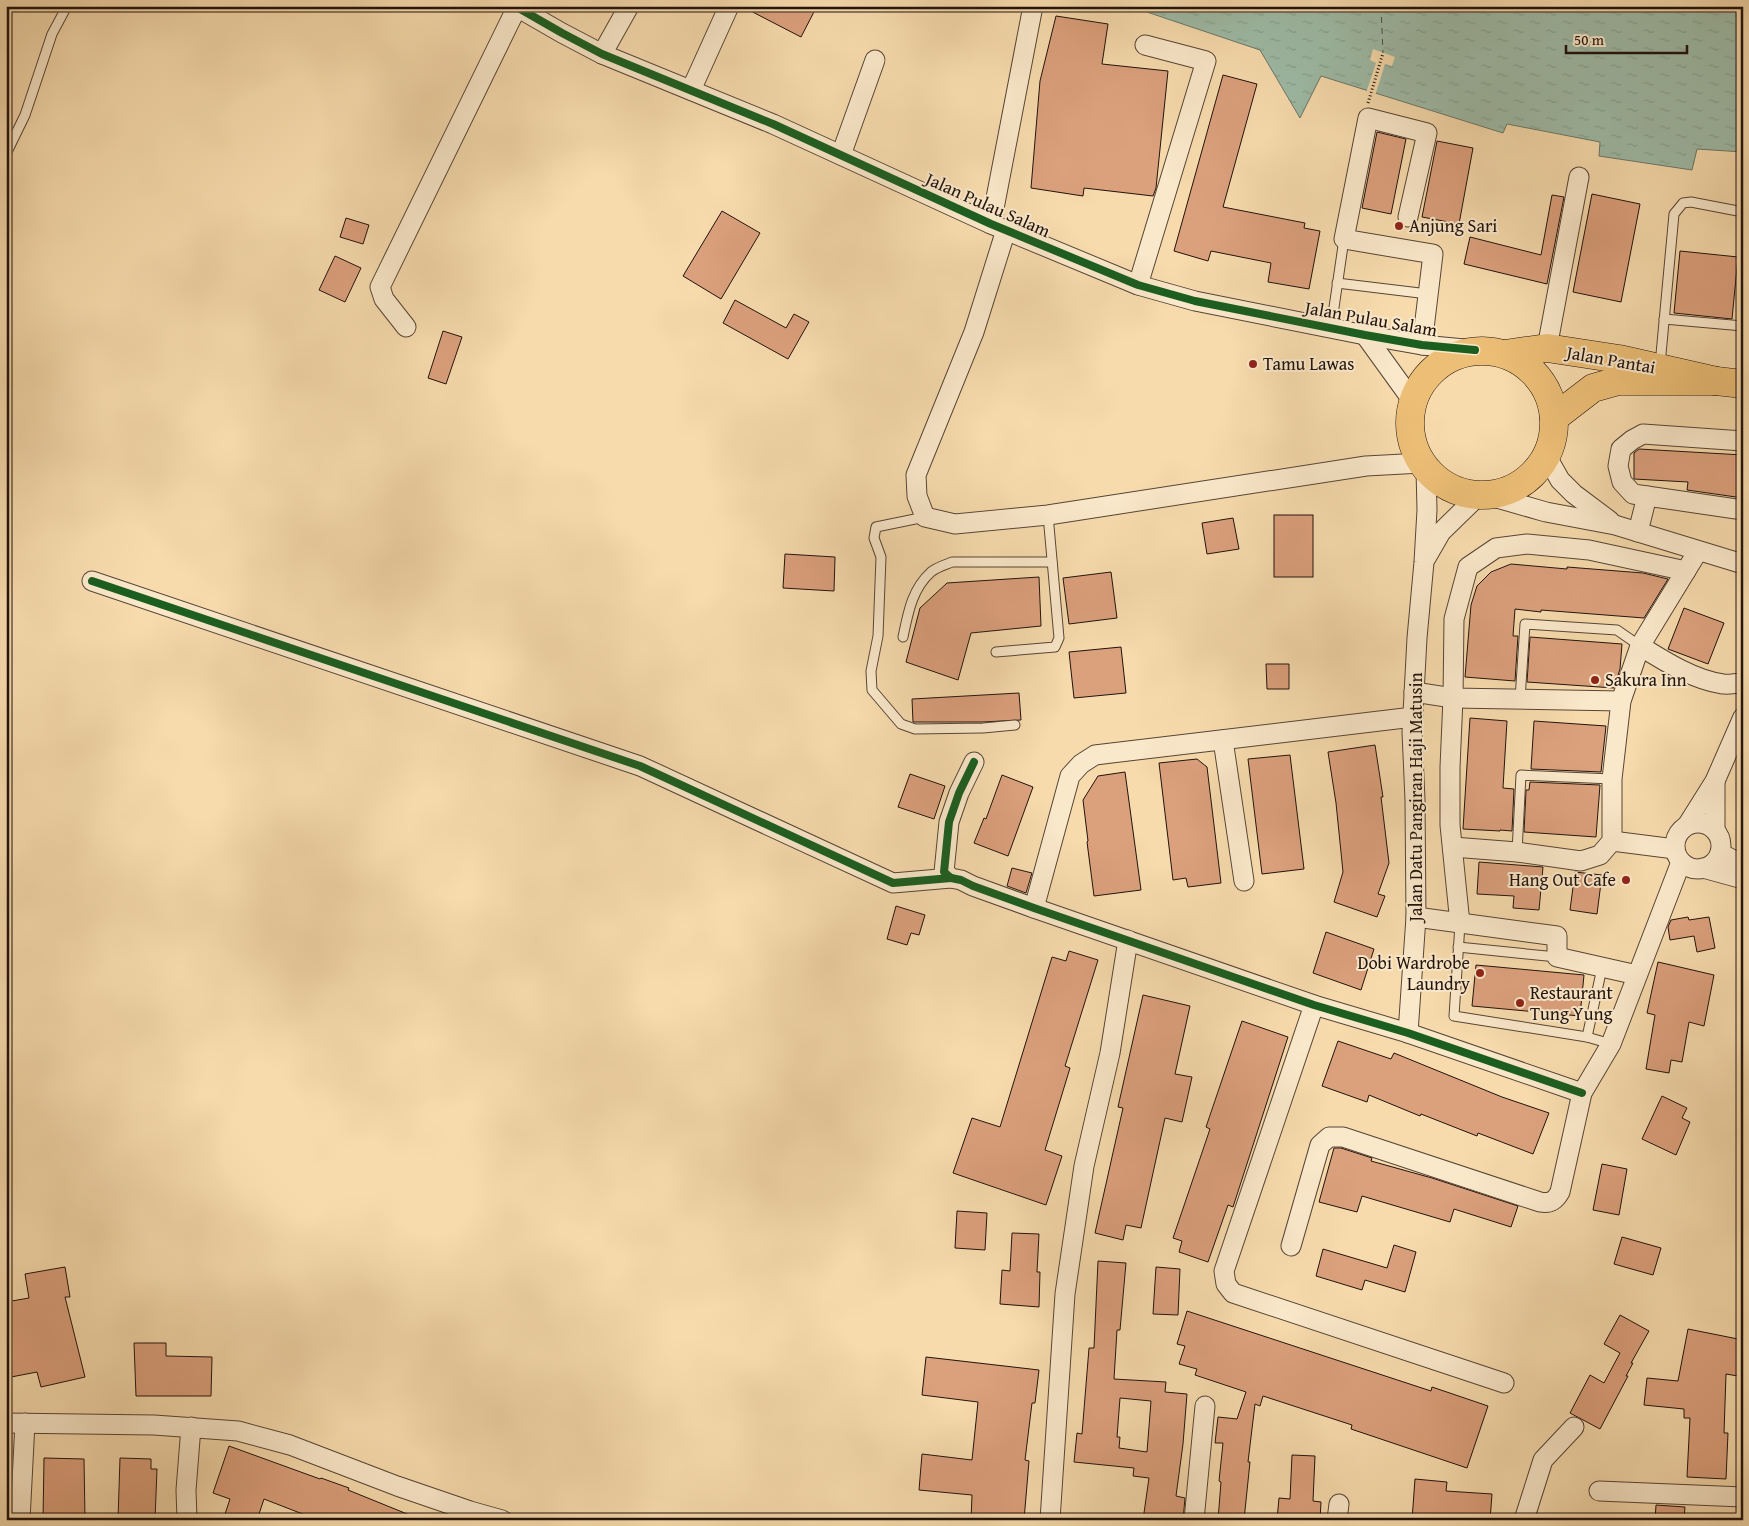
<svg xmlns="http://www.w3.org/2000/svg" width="1749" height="1526" font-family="'Gentium Book Plus',serif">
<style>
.water{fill:url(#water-ripples);stroke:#6c786a}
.pier{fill:#f7dbad}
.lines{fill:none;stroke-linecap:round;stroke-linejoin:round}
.ferry{stroke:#4c4e44;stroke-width:1;stroke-dasharray:6 5;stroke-linecap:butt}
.building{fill:#dba07c;stroke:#20130e;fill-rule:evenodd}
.service-casing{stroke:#564536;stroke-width:11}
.minor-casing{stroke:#564536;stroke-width:21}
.primary-casing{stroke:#20130e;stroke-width:29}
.path{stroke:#20130e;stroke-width:3;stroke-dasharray:1 2.5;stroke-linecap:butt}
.service{stroke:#fae8ca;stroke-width:9}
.minor{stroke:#fae8ca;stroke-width:19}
.primary{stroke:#ecbe76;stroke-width:28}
.cycleway-casing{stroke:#fae8ca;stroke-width:11}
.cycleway{stroke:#1b5e20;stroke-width:8}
.poi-dot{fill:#8f2418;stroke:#fae8ca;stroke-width:2}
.labels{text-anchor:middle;stroke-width:4;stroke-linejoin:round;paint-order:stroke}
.street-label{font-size:18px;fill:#20130e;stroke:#fae8ca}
.poi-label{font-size:18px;fill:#20130e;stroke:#fae8ca;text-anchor:start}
</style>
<defs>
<pattern id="water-ripples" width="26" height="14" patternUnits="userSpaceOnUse" patternTransform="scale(1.25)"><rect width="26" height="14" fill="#9ebba7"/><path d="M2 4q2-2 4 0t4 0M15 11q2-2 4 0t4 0" fill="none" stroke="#88a08f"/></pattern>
</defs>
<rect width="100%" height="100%" fill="#f7dbad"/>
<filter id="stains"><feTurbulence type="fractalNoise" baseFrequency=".004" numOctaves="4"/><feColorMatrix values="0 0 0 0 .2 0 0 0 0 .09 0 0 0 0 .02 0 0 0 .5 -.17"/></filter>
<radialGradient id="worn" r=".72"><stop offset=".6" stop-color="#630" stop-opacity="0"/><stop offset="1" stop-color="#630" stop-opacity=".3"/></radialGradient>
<path class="water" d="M1129 6H1743V152L1697 149 1692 170 1599 156 1600 142 1507 124 1503 133 1321 76 1300 118 1260 50Z"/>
<path class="pier" d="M1373 49 1395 57 1392 66 1385 64 1375 96 1366 93 1376 63 1370 60Z"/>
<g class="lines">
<path class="ferry" d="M1381 6 1383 53"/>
</g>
<g class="building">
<path d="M741 6H817L801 37Z"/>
<path d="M1056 16 1108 24 1102 64 1168 71 1156 188 1153 196 1084 188 1083 196 1031 188 1040 81Z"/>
<path d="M1223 75 1257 84 1223 207 1305 223 1304 228 1320 231 1309 289 1268 282 1271 263 1211 251 1208 261 1174 251Z"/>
<path d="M1377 132 1406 139 1391 214 1362 208Z"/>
<path d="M1437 141 1473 148 1459 224 1422 217Z"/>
<path d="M1592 194 1640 204 1621 302 1573 292Z"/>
<path d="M1552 195 1564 197 1547 284 1464 264 1470 237 1541 255Z"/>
<path d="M722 211 760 233 721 299 683 276Z"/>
<path d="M346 218 369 225 363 244 340 237Z"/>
<path d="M1680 251 1738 257 1732 319 1674 313Z"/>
<path d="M335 256 361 268 345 302 319 290Z"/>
<path d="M735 300 786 328 794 314 809 322 788 359 723 323Z"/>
<path d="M443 331 462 337 446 384 428 378Z"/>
<path d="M1639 449 1743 455V498L1687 490 1688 482 1634 479V453Z"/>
<rect x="1274" y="515" width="39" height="62"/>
<path d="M1233 518 1239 549 1207 554 1202 523Z"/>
<path d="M785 554 835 557 834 591 783 588Z"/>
<path d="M1511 564 1567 569V567L1643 573 1668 579 1644 618 1541 610V612L1515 609 1513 636H1518L1515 681 1465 677 1471 605 1477 586 1491 572Z"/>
<path d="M1111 572 1117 618 1069 624 1063 578Z"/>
<path d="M1039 577 1041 626 971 633 958 680 906 662 920 608 947 583Z"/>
<path d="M1684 608 1724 623 1708 664 1668 649Z"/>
<path d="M1530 637 1622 644 1620 669 1614 688 1527 682Z"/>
<path d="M1121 647 1126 693 1074 698 1069 652Z"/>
<path d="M1266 664H1289V689H1267Z"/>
<path d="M1019 693 1021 720 983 722H913L912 699Z"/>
<path d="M1470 718 1507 721 1503 788 1514 789 1512 831 1500 830V831L1463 829Z"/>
<path d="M1534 721 1606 726 1601 772 1531 769Z"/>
<path d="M1375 745 1383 797H1381L1389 863 1378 894 1385 896 1377 917 1334 902 1343 872 1336 803 1328 752Z"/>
<path d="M1290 755 1304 869 1262 874 1248 759Z"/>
<path d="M1197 759 1207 767 1221 883 1188 887 1186 878 1173 880 1159 763Z"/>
<path d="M1125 772 1141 890 1094 896 1087 842 1088 841 1083 800 1098 776Z"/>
<path d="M910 774 945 786 934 819 898 807Z"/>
<path d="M1002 775 1033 787 1008 856 974 843 984 818 986 819Z"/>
<path d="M1530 782 1600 785 1596 837 1524 832 1526 790H1529Z"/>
<path d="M1479 862 1543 867 1539 910 1513 908 1514 896 1477 894Z"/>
<path d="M1012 868 1032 873 1026 893 1007 886Z"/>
<path d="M1575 872 1602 875 1597 914 1570 910Z"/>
<path d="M896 906 925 915 919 935 911 933 907 945 887 939Z"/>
<path d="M1688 917 1689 920 1709 917 1715 948 1697 952 1694 936 1670 940 1668 927 1671 920Z"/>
<path d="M1326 932 1374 949 1361 990 1313 973Z"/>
<path d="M1069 951 1098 960 1065 1066 1070 1068 1045 1150 1062 1156 1046 1205 953 1173 972 1118 1000 1127 1052 957 1066 961Z"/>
<path d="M1658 962 1714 975 1704 1026 1689 1022 1682 1062 1671 1060 1669 1073 1646 1069 1655 1015 1647 1013Z"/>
<path d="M1476 965 1584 975 1580 1016 1472 1006Z"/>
<path d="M1143 995 1190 1006 1175 1074 1192 1077 1182 1122 1165 1118 1141 1228 1126 1225 1123 1240 1095 1233 1123 1108 1118 1107Z"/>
<path d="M1242 1021 1288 1037 1233 1207 1228 1205 1208 1262 1179 1252 1182 1241 1173 1238 1210 1129 1206 1127Z"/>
<path d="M1338 1041 1391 1059 1394 1053 1502 1097 1549 1113 1533 1154 1478 1133 1477 1136 1421 1114 1420 1116 1369 1095 1367 1102 1322 1086Z"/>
<path d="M1662 1096 1687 1108 1682 1118 1690 1122 1676 1155 1642 1139Z"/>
<path d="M1334 1148H1341L1372 1158 1371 1161 1432 1178 1518 1206 1511 1227 1454 1209 1450 1222 1362 1196 1357 1212 1319 1202Z"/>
<path d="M1602 1164 1627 1169 1619 1215 1593 1210Z"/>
<path d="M957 1211 987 1213 985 1250 955 1248Z"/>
<path d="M1012 1233 1039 1234 1037 1272H1040L1039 1307 1000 1304 1002 1270 1010 1271Z"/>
<path d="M1622 1237 1661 1248 1653 1275 1614 1264Z"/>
<path d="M1394 1245 1416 1252 1405 1292 1365 1280 1362 1290 1316 1276 1323 1249 1387 1268Z"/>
<path d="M1098 1261 1126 1263 1120 1330H1117L1114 1379 1166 1382 1165 1392 1187 1394 1183 1444 1176 1496 1185 1498 1183 1520H1143L1149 1478 1133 1476 1134 1468 1074 1462 1077 1433 1082 1434 1089 1348H1094ZM1120 1398 1151 1401 1147 1452 1119 1448 1120 1437H1117Z"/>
<path d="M65 1267 70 1297H65L85 1377 41 1387 37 1372 6 1378V1302L29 1298 25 1274Z"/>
<path d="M1156 1267 1180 1269 1178 1315 1153 1314Z"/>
<path d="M1187 1311 1431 1391 1432 1387 1488 1406 1467 1468 1351 1429 1352 1425 1263 1396 1260 1406 1255 1404 1248 1462H1250L1244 1520H1218L1221 1482 1219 1481 1223 1443H1215L1218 1417 1237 1419 1246 1392 1195 1375 1197 1369 1179 1364 1185 1346 1177 1344Z"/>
<path d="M1620 1315 1649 1331 1631 1363H1633L1626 1376H1628L1600 1429 1570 1413 1590 1375 1604 1383 1620 1353 1604 1344Z"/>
<path d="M1688 1329 1743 1340V1349L1738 1376 1726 1374 1724 1433H1728L1726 1479 1687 1477 1690 1418H1684V1409L1644 1405 1647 1378 1678 1381Z"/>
<path d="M134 1343H166V1356L212 1357 211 1396H136Z"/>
<path d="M926 1357 1039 1370 1035 1403H1032L1025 1460 1029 1461 1024 1520H971L972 1495 919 1490 922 1454 972 1460 978 1402 922 1395Z"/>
<path d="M229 1446 320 1479 321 1478 349 1488 348 1490 422 1520H318L264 1499 257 1520H223L230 1499 213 1493Z"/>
<path d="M1292 1455 1315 1456 1313 1501 1321 1502 1320 1520H1277L1279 1498 1290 1499Z"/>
<path d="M44 1458 84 1459 85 1520H43Z"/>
<path d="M120 1458 151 1459V1469H157L155 1520H118Z"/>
<path d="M1415 1479 1447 1482 1446 1491 1492 1494 1490 1520H1412Z"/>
<path d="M1656 1505 1685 1507 1684 1520H1655Z"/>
</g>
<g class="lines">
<defs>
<g id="service">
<path d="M6 154 25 115 52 34 67 6"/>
<path d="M1337 283 1428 294"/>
<path d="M1664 319 1743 326"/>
<path d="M1331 328 1344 239"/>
<path d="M1660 365 1674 214 1683 203 1691 202 1743 212"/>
<path d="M925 517 876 527 874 538 881 557 878 636 871 671 872 690 901 724 915 729 983 728 1015 725"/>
<path d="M903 637C908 613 912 589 931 572 937 567 945 565 952 562H1052"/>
<path d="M996 652 1055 647 1059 638 1048 515"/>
<path d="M1520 699 1525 624 1617 630 1640 646"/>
<path d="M1517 852 1521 775 1612 779"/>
<path d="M1460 924 1454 1016 1587 1037 1611 1044"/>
<path d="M1458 947 1557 957"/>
<path d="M1587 1037 1602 968"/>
</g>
<g id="minor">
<path d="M515 6 562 33 602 54 773 124 991 224 1138 285 1195 301 1365 335 1422 345 1475 350"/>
<path d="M602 54 629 6"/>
<path d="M691 90 729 6"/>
<path d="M841 155 875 60"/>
<path d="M1408 217 1427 133 1368 118 1344 239 1433 254 1422 345"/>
<path d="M991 224 1033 6"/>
<path d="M1006 230 974 332 916 475 917 496 925 517 955 524 1048 515 1366 466 1422 463"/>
<path d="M1138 285 1206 61 1145 45"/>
<path d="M406 327 384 299 380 287 517 7"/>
<path d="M1365 335 1412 400"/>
<path d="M1547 348 1579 177"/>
<path d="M1743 441 1643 434 1632 440 1621 449 1618 466 1622 482 1633 494 1743 510"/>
<path d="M1547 457 1560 480 1574 494 1610 521"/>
<path d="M1490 496 1546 512 1615 525 1743 564"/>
<path d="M1638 532 1647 496"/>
<path d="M1426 558 1441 532 1479 495"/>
<path d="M92 581 640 766 893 883 951 878"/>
<path d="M1640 646C1664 661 1694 680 1723 684 1729 685 1736 683 1743 683"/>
<path d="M1414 692 1453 698 1621 701"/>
<path d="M1223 740 1244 881"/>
<path d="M974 762 959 793 949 822 944 872 951 878 961 880 973 886 1034 908 1314 1005 1408 1033 1582 1093"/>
<circle cx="1698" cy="846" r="23"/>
<path d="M1688 824 1715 781 1743 717"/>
<path d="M1715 830V782"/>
<path d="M1612 841 1675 849"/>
<path d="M1453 847 1517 852 1581 861 1600 855 1612 841V779L1621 701 1640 646 1698 551"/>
<path d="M1720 853 1743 865"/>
<path d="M1703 868 1743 879"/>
<path d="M1034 908 1070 776 1081 764 1095 755 1413 717"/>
<path d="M1416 917 1557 936V957L1637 975"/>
<path d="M1460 924 1450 825V767L1453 698 1454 619 1468 567 1496 548 1527 544 1589 550 1686 571"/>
<path d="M1314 1005 1224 1271 1226 1284 1233 1293 1504 1383"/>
<path d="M1408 1033 1416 917 1415 800 1412 732 1417 638 1424 562 1427 510 1426 469"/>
<path d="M1291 1246 1320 1145 1329 1137H1343L1540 1202C1550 1204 1555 1201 1560 1192L1582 1093 1611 1044 1681 862"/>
<path d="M6 1423 154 1425 238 1431 290 1445 397 1486 470 1511 502 1520"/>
<path d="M1599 1491 1743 1497"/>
<path d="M20 1520 25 1423"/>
<path d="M187 1520 186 1490 191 1427"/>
<path d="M1050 1520 1065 1294 1084 1166 1110 1053 1128 940"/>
<path d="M1194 1520 1205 1406"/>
<path d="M1337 1520 1339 1504"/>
<path d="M1524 1520 1543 1460 1574 1427"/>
</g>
<g id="primary">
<circle cx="1482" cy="423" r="72"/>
<path d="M1505 354 1547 348 1619 359 1716 381"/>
<path d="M1554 418 1593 388 1618 381H1716L1743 384"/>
</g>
</defs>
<use href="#service" class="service-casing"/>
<use href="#minor" class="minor-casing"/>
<use href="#primary" class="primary-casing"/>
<path class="path" d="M1368 103 1383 53"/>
<use href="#service" class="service"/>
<use href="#minor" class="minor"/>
<use href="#primary" class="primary"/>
<defs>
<g id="cycleway">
<path d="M515 6 562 33 602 54 773 124 991 224 1138 285 1195 301 1365 335 1422 345 1475 350"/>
<path d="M92 581 640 766 893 883 951 878"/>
<path d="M974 762 959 793 949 822 944 872 951 878 961 880 973 886 1034 908 1314 1005 1408 1033 1582 1093"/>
</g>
</defs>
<use href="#cycleway" class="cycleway-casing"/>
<use href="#cycleway" class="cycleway"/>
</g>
<g class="poi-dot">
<circle cx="1399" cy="226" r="5"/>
<circle cx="1253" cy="364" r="5"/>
<circle cx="1595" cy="680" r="5"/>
<circle cx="1626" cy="880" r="5"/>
<circle cx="1480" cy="973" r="5"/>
<circle cx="1520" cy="1003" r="5"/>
</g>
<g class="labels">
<g class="street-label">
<text transform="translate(988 205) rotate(24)" y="6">Jalan Pulau Salam</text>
<text transform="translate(1371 319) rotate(10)" y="6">Jalan Pulau Salam</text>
<text transform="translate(1611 360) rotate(10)" y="6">Jalan Pantai</text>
<text transform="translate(1416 797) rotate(-90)" y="6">Jalan Datu Pangiran Haji Matusin</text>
</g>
<g class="poi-label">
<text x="1409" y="232">Anjung Sari</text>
<text x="1263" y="370">Tamu Lawas</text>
<text x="1605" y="686">Sakura Inn</text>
<text x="1616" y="886" text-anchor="end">Hang Out Cafe</text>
<text x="1470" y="969" text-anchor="end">Dobi Wardrobe<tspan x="1470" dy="21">Laundry</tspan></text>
<text x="1530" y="999">Restaurant<tspan x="1530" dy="21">Tung Yung</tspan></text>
</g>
</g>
<rect width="1749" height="1526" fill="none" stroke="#f7dbad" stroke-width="25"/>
<rect x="8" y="8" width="1734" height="1511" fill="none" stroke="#20130e" stroke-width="2.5"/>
<rect x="12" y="12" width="1724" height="1501" fill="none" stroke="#20130e"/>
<path d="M1566 45v8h121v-8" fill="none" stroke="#20130e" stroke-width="2.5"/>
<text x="1574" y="45" font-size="15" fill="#20130e" stroke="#fae8ca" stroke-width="4" paint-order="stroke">50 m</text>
<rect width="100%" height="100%" filter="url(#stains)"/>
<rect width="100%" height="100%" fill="url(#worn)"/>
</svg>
